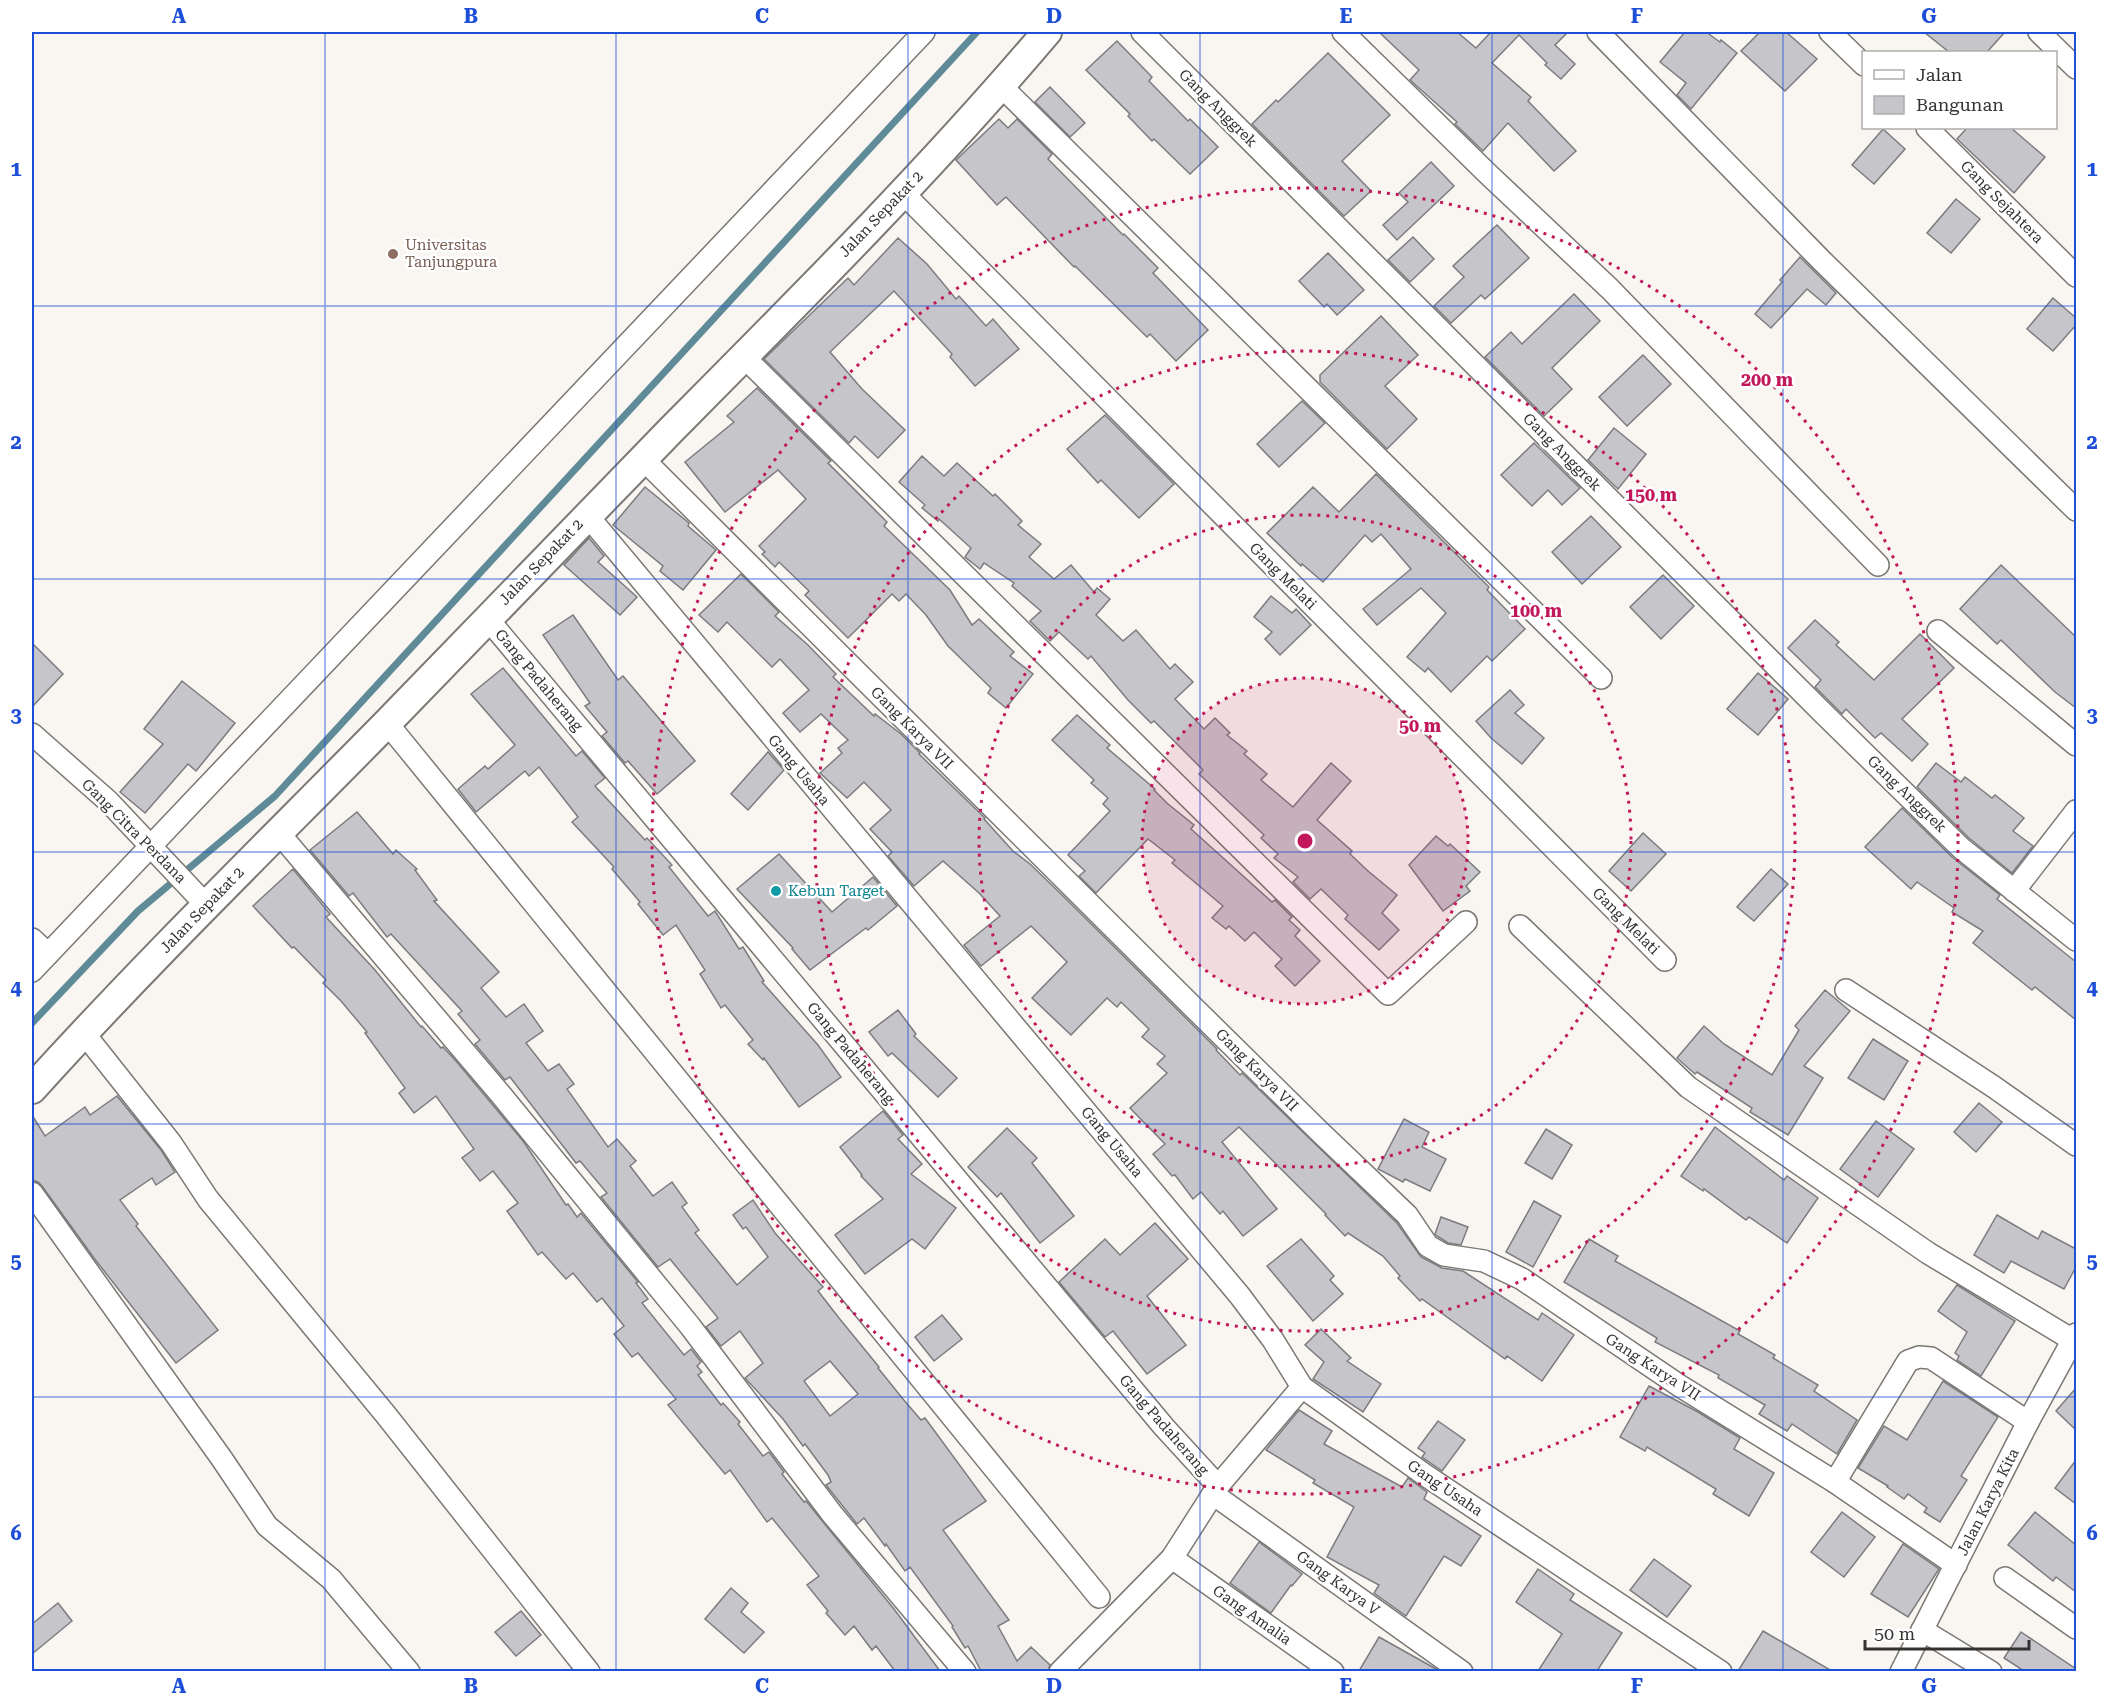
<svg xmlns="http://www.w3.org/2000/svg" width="2108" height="1703" font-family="'Roboto Serif',serif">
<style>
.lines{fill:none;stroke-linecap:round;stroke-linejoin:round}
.stream{stroke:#5f8b99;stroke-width:7}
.building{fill:#c5c5ca;stroke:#7c7c80;stroke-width:1.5;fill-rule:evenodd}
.street-casing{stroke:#7b7874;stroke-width:24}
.secondary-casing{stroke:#7b7874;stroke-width:32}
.street{stroke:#fff;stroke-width:21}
.secondary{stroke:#fff;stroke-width:28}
.grid{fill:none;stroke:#1d4ed8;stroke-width:1.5;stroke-opacity:0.55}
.ring{fill:none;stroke:#c2185b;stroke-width:3;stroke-dasharray:3 6}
.education-dot{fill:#8d6e63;stroke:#fff;stroke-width:2}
.culture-dot{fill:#0f9aa8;stroke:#fff;stroke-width:2}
.labels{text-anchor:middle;stroke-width:5;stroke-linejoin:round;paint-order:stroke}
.street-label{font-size:15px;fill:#333230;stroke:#fff}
.education-label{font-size:15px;fill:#785e54;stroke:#fff;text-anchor:start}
.culture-label{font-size:15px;fill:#0d838f;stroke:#fff;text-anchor:start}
.centre{fill:#c2185b;stroke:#fff;stroke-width:3}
.ring-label{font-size:18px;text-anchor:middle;font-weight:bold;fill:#c2185b;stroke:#fff;stroke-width:5;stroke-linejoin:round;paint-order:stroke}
.neatline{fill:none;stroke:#1d4ed8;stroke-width:2}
.grid-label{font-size:20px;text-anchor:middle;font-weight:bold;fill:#1d4ed8}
</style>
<rect width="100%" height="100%" fill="#f9f6f1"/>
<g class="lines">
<path class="stream" d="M32 1023 138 911 275 796 977 32"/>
</g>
<g class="building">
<path d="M1379 32H1457L1476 48 1491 32H1568L1555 45 1575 64 1561 79 1545 65 1547 63 1519 35 1492 63 1531 97 1528 101 1576 151 1554 171 1508 123 1483 151 1455 124 1457 122 1410 80 1419 70Z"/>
<path d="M1685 32H1706L1720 42 1721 40 1737 53 1691 109 1677 95 1686 83 1660 62Z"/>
<path d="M1760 32H1786L1817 59 1785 91 1741 51Z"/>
<path d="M1924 32H2005L1987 52H1949Z"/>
<path d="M1117 41 1152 77 1149 81 1188 121 1190 119 1218 147 1190 174 1154 139 1152 141 1128 116 1130 114 1086 70Z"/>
<path d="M1328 53 1390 115 1342 161 1371 191 1344 216 1252 124 1276 100 1278 102Z"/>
<path d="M1050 87 1085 123 1070 137 1035 102Z"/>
<path d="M999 119 1008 128 1017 119 1052 154 1048 159 1123 235 1124 234 1158 268 1153 273 1208 330 1176 361 1150 334 1147 337 1075 266 1074 267 1006 197 997 205 956 160Z"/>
<path d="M1967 128H2011L2045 157 2014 193 1957 139Z"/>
<path d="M1883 129 1905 149 1874 184 1852 165Z"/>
<path d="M1431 162 1454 186 1397 240 1383 225 1408 202 1399 193Z"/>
<path d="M1956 199 1980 219 1951 253 1927 233Z"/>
<path d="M1497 225 1529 258 1485 299 1481 295 1451 323 1434 306 1464 277 1453 266Z"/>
<path d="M1413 237 1434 259 1410 282 1388 260Z"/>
<path d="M898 238 927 264 956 299 959 296 986 326 993 319 1019 349 975 386 950 357 952 354 894 291 830 352 862 389 905 430 878 458 855 436 849 443 764 359 848 278 854 285Z"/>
<path d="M1328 253 1364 290 1337 315 1327 304 1324 307 1299 281Z"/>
<path d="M1800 257 1836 293 1826 305 1807 289 1771 328 1755 314 1782 282 1780 280Z"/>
<path d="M1574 294 1600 321 1552 368 1572 389 1544 416 1485 357 1511 332 1522 344Z"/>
<path d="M2053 298 2076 318V325L2053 351 2027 329Z"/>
<path d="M1381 316 1418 355 1385 386 1417 419 1387 449 1320 382V375Z"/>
<path d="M1643 355 1671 384 1627 426 1599 397Z"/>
<path d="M757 388 831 461 828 463 887 522 884 526 950 590 972 625 979 619 1014 652 1010 656 1033 674 1006 708 988 693 991 688 948 646 926 615 906 594 899 601 892 594 848 638 805 595 809 591 779 562 775 567 762 554 765 552 759 546 806 499 778 470 725 512 685 462 734 422 727 416Z"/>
<path d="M1302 401 1325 423 1279 467 1257 444Z"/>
<path d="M1105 415 1174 484 1139 518 1101 480 1098 483 1067 449Z"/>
<path d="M1614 428 1646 454 1618 489 1588 460Z"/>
<path d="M1534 443 1580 488 1562 505 1548 490 1532 506 1501 475Z"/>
<path d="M922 456 944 476 957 463 993 496 995 494 1022 521 1018 525 1041 544 1029 557 1054 579 1071 565 1094 592 1097 588 1110 599 1096 615 1123 641 1136 630 1170 669 1175 664 1193 682 1175 699 1204 729 1215 718 1230 733 1227 735 1247 751 1244 754 1267 774 1261 780 1293 807 1331 763 1351 781 1317 820 1352 851 1350 854 1368 871 1397 895 1382 913 1399 930 1379 950 1345 919 1348 915 1321 889 1310 899 1293 882 1298 877 1274 858 1278 854 1261 838 1264 835 1199 774 1203 770 1154 721 1151 723 1128 700 1091 656 1088 659 1059 632 1050 641 1030 621 1041 611 1012 586 1014 583 984 563 980 569 965 557 971 548 939 519 938 521 922 508 925 505 899 482Z"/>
<path d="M1376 474 1489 587 1487 590 1525 629 1492 661 1487 656 1451 692 1428 668 1425 672 1407 657 1446 613 1421 588 1377 625 1363 609 1411 569 1381 534 1372 542 1365 535 1323 582 1302 564 1301 566 1267 533 1313 487 1339 512Z"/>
<path d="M645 487 689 523 688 526 716 550 683 590 660 571 663 566 613 525Z"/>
<path d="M1591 516 1621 547 1582 584 1552 552Z"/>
<path d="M589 538 604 556 598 562 637 597 620 615 564 565Z"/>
<path d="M2001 565 2076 637V708L2055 692 2001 640 1997 644 1960 609Z"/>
<path d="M741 574 779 612 775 616 808 645 836 674 833 677 874 716 875 714 901 734 920 753 919 754 985 818 984 819 1013 851 1030 864 1060 893 1217 1049 1216 1050 1240 1075 1242 1073 1397 1223 1421 1257 1442 1268 1463 1271 1538 1320 1542 1313 1574 1335 1542 1381 1507 1356 1505 1359 1422 1299 1420 1301 1398 1278 1400 1276 1383 1256 1348 1233 1345 1236 1325 1215 1326 1214 1239 1127 1222 1142 1277 1209 1243 1236 1223 1211 1220 1214 1201 1192 1193 1199 1175 1175 1172 1176 1153 1154 1165 1144 1130 1108 1167 1073 1157 1064 1165 1056 1142 1037 1149 1029 1121 1002 1117 1007 1107 998 1071 1035 1032 998 1067 962 1031 926 981 966 964 945 1000 916 979 893 943 861 914 886 888 856 892 852 870 829 891 810 864 782 847 798 820 773 842 753 838 748 848 740 821 714 800 732 783 713 809 690 780 659 772 667 727 622 718 632 699 615Z"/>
<path d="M1663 575 1694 606 1661 639 1630 607Z"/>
<path d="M1271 596 1292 613 1296 609 1311 625 1280 655 1265 639 1272 632 1254 617Z"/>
<path d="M573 615 618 680 623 676 695 761 657 794 628 761 625 763 602 736 607 732 585 706 590 703 543 635Z"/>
<path d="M1815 620 1839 642 1836 645 1874 680 1920 634 1954 668 1902 719 1928 744 1912 761 1881 733 1875 738 1846 709 1842 714 1815 687 1821 680 1788 648Z"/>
<path d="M32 643 63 674 32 707Z"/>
<path d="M503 668 576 756 582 751 605 778 595 786 645 840 647 838 672 865 669 867 708 916 715 911 739 949 743 947 764 981 762 982 818 1045 841 1077 799 1107 764 1058 763 1060 748 1044 753 1040 725 1005 721 1008 700 974 705 970 676 925 663 935 638 904 640 902 612 869 614 867 572 822 578 817 539 767 529 776 525 771 476 812 458 789 485 766 488 769 515 745 471 694Z"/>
<path d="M1758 673 1788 699 1758 735 1727 709Z"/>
<path d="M182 681 235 723 196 771 188 764 145 813 120 792 163 744 144 729Z"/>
<path d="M1510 690 1524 705 1515 713 1544 738 1522 764 1491 738 1476 721Z"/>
<path d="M1077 715 1110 745 1107 748 1155 789 1154 790 1168 804 1194 825 1191 829 1272 902 1275 900 1292 917 1289 920 1300 930 1295 936 1320 961 1295 986 1275 966 1282 959 1254 932 1245 941 1229 926 1226 929 1212 918 1223 906 1172 863 1175 860 1148 839 1096 893 1079 876 1085 871 1068 855 1110 811 1103 804 1108 798 1091 783 1094 780 1052 740Z"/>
<path d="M768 752 784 770 748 810 731 794Z"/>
<path d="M1936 763 1961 782 1965 777 1992 798 1995 795 2024 818 2013 831 2033 846 2012 873 1969 838 1917 787Z"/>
<path d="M1902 808 1952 857 2000 895 1997 899 2076 962V1020L2035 987 2032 990 1973 943 1983 931 1952 912 1954 908 1917 882 1911 889 1865 847Z"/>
<path d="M357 812 393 854 396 850 417 869 415 870 437 900 434 901 499 972 481 988 506 1017 524 1004 543 1031 526 1043 548 1071 559 1064 574 1084 567 1089 608 1147 617 1139 636 1161 630 1166 653 1196 672 1182 687 1203 682 1207 699 1230 695 1233 737 1285 768 1257 746 1227 743 1229 733 1215 753 1200 775 1233 823 1287 818 1291 839 1318 879 1367 878 1368 903 1399 921 1420 925 1418 986 1501 943 1530 1009 1620 998 1626 1017 1661 1031 1647 1050 1665 1048 1671H981L968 1646 965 1648 952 1627 953 1626 910 1567 905 1571 886 1544 885 1546 864 1518 857 1524 826 1485 831 1482 828 1475 805 1444 803 1446 783 1419 745 1378 763 1363 740 1331 721 1346 706 1327 718 1318 670 1259 658 1267 601 1197 607 1193 580 1161 576 1163 510 1077 505 1080 475 1044 480 1040 458 1014 462 1011 391 934 387 937 353 893 349 896 310 850ZM830 1361 858 1394 830 1416 804 1381Z"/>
<path d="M1643 833 1666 854 1631 891 1609 871Z"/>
<path d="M1436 836 1448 846 1450 844 1480 872 1466 886 1470 891 1443 911 1409 865Z"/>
<path d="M779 854 832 912 873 877 897 906 868 930 866 928 810 970 792 949 793 948 737 889Z"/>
<path d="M293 869 330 914 326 917 375 970 421 1027 422 1026 441 1048 443 1047 456 1061 523 1141 566 1205 568 1204 577 1217 581 1213 638 1282 636 1283 648 1299 642 1303 684 1355 691 1349 701 1362 697 1366 702 1372 698 1375 721 1405 723 1403 740 1422 738 1424 763 1456 769 1452 784 1472 782 1474 804 1502 806 1501 894 1609 940 1671H895L876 1646 872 1650 854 1626 845 1635 826 1613 828 1611 807 1585 819 1576 772 1518 767 1522 730 1470 725 1474 668 1405 676 1399 638 1353 632 1357 614 1334 624 1326 602 1298 597 1302 573 1273 566 1279 542 1252 538 1255 507 1211 518 1203 493 1171 480 1181 462 1158 474 1149 436 1096 414 1113 399 1093 405 1088 365 1033 367 1032 341 1001 323 983 326 980 294 947 292 948 253 906Z"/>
<path d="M1771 869 1788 884 1754 921 1737 907Z"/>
<path d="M1825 990 1850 1011 1804 1066 1823 1078 1788 1135 1750 1112 1752 1108 1697 1072 1695 1074 1677 1058 1704 1026 1724 1044 1772 1075 1799 1030 1795 1026Z"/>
<path d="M898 1010 916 1034 914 1036 957 1078 938 1097 892 1053 888 1056 869 1032Z"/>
<path d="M1873 1039 1908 1061 1884 1100 1848 1078Z"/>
<path d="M117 1096 161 1150 175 1172 156 1185 152 1178 120 1200 138 1224 136 1226 218 1330 176 1363 94 1258 42 1186 38 1182 32 1180V1115L45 1136 85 1107 90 1115Z"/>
<path d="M1979 1103 2002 1122 1976 1152 1954 1132Z"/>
<path d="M883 1111 903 1135 898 1139 922 1164 911 1174 956 1208 925 1249 912 1239 865 1274 835 1235 883 1199 861 1176 862 1175 840 1147Z"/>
<path d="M1404 1119 1429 1132 1422 1147 1446 1159 1430 1191 1405 1179 1403 1182 1378 1169Z"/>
<path d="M1876 1121 1914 1149 1878 1197 1840 1169Z"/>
<path d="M1715 1127 1784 1180 1787 1176 1818 1198 1787 1243 1749 1217 1746 1220 1704 1189 1703 1191 1681 1176Z"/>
<path d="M1007 1128 1037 1158 1032 1163 1074 1216 1040 1243 1001 1193 997 1197 968 1167Z"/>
<path d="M1546 1129 1572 1145 1552 1179 1525 1163Z"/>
<path d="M1534 1201 1561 1216 1533 1267 1506 1252Z"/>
<path d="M1997 1215 2038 1239 2042 1231 2076 1249V1267L2064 1289 2011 1261 2004 1273 1974 1255Z"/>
<path d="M1441 1217 1468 1227 1461 1245 1448 1243 1437 1236 1435 1234Z"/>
<path d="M1155 1223 1188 1259 1147 1296 1186 1345 1147 1374 1113 1331 1105 1337 1059 1282 1105 1239 1120 1255Z"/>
<path d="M1301 1239 1334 1276 1330 1280 1343 1294 1313 1321 1267 1266Z"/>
<path d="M1589 1239 1618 1256 1615 1261 1740 1331 1738 1334 1775 1355 1773 1358 1818 1385 1814 1391 1857 1420 1837 1454 1792 1424 1787 1431 1759 1414 1765 1405 1718 1378 1719 1375 1655 1342 1657 1338 1564 1282Z"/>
<path d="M1957 1285 2015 1321 1981 1376 1957 1360 1959 1356 1955 1353 1967 1332 1938 1311Z"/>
<path d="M942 1315 962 1339 934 1361 915 1337Z"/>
<path d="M1321 1329 1351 1358 1347 1361 1381 1384 1363 1412 1313 1379 1324 1362 1305 1345Z"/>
<path d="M1943 1381 1998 1417 1961 1476 1967 1480 1940 1522 1924 1512 1927 1508 1908 1494 1904 1499 1887 1487 1888 1486 1858 1468 1884 1426 1907 1440Z"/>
<path d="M1649 1386 1698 1412 1740 1438 1734 1449 1774 1473 1749 1516 1713 1494 1716 1489 1647 1447 1645 1451 1620 1437Z"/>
<path d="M2076 1388V1430L2056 1411Z"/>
<path d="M1299 1410 1332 1431 1324 1444 1402 1487 1408 1478 1427 1492 1424 1499 1481 1536 1461 1566 1444 1556 1406 1616 1374 1593 1379 1585 1327 1557 1354 1507 1313 1483 1315 1480 1266 1450Z"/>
<path d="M1438 1421 1465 1440 1442 1471 1422 1457 1425 1453 1418 1448Z"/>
<path d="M2076 1460V1504L2055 1488Z"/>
<path d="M1842 1512 1875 1537 1844 1577 1811 1552Z"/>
<path d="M2035 1512 2076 1545V1592L2056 1577 2053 1581 2008 1545Z"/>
<path d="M1259 1542 1302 1574 1292 1586 1291 1585 1271 1613 1230 1583Z"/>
<path d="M1903 1544 1939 1569 1908 1617 1871 1594Z"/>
<path d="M1654 1559 1691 1586 1667 1617 1630 1590Z"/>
<path d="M1538 1569 1574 1594 1570 1600 1622 1633 1597 1671H1538L1562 1634 1516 1602Z"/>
<path d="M731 1588 748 1603 741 1612 764 1632 744 1653 705 1619Z"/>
<path d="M58 1603 72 1621 32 1654V1624Z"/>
<path d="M521 1611 541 1635 516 1656 495 1632Z"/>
<path d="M1763 1631 1832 1671H1738Z"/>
<path d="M2021 1632 2076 1669V1671H2024L2004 1658Z"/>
<path d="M1379 1637 1436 1669 1439 1671H1359Z"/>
</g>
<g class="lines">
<defs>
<g id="street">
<path d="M1142 32 1824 714 1961 848 2076 940"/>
<path d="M1343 32 1489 175 1610 289 1878 565"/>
<path d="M1598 32 1821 260 2076 510"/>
<path d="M1830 32 1864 65"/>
<path d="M2039 32 2076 68"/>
<path d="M1001 86 1601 678"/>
<path d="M1927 128 2076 276"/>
<path d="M902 192 1665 960"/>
<path d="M744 357 1388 994 1466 922"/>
<path d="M643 459 1195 1009 1321 1133 1407 1215 1428 1246 1444 1255 1484 1261 1522 1279 1680 1386 1835 1482 1956 1565"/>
<path d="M587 515 1240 1296 1273 1340 1302 1387 1425 1475 1721 1672"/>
<path d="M487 618 1077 1323 1164 1427 1218 1486"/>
<path d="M1938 631 2076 745"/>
<path d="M387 723 1099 1597"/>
<path d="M32 734 108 801 207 906"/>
<path d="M278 832 502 1096 690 1326 832 1514 965 1672"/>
<path d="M2014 891 2076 811"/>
<path d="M1520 926 1688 1087 1928 1253 2076 1342"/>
<path d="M32 939 48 954"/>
<path d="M32 971 924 32"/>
<path d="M1846 990 1994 1087 2076 1145"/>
<path d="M83 1032 171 1143 208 1199 386 1415 589 1672"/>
<path d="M32 1193 222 1459 267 1526 331 1579 409 1672"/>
<path d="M1835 1482 1908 1361 1919 1357 1931 1358 2028 1422"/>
<path d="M1213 1494 1462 1672"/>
<path d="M1172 1558 1333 1672"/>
<path d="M2005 1578 2076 1628"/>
<path d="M1922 1630 1991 1672"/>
<path d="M1060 1672 1172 1558 1218 1486 1302 1387"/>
<path d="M1901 1672 2028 1422 2076 1334"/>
</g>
<path id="secondary" d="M32 1089C146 963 267 845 386 724 482 626 577 526 673 428 801 299 930 170 1047 32"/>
</defs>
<use href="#street" class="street-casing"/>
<use href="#secondary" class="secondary-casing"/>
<use href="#street" class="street"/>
<use href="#secondary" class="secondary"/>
</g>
<path class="grid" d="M325 32V1672M616 32V1672M908 32V1672M1200 32V1672M1492 32V1672M1783 32V1672M32 306H2076M32 579H2076M32 852H2076M32 1124H2076M32 1397H2076"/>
<circle cx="1305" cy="841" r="163" fill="#c2185b" fill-opacity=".12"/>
<g class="ring">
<circle cx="1305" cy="841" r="163"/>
<circle cx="1305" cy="841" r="326"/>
<circle cx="1305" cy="841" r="490"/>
<circle cx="1305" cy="841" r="653"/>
</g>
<circle class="education-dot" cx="393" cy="254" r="6"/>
<circle class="culture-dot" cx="776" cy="891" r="6"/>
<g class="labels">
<g class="street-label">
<text transform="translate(1218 108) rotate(45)" y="5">Gang Anggrek</text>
<text transform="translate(2002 202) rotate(45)" y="5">Gang Sejahtera</text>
<text transform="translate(881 214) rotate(-46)" y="5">Jalan Sepakat 2</text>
<text transform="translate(1562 452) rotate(45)" y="5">Gang Anggrek</text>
<text transform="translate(541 562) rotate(-46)" y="5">Jalan Sepakat 2</text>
<text transform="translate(1283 576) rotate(45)" y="5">Gang Melati</text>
<text transform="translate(539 680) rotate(50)" y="5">Gang Padaherang</text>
<text transform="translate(912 728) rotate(45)" y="5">Gang Karya VII</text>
<text transform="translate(799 770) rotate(50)" y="5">Gang Usaha</text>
<text transform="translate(1907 794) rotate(44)" y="5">Gang Anggrek</text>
<text transform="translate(134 831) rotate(45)" y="5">Gang Citra Perdana</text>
<text transform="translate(202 910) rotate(-46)" y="5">Jalan Sepakat 2</text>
<text transform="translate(1626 921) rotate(45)" y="5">Gang Melati</text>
<text transform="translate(851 1053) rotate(50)" y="5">Gang Padaherang</text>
<text transform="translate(1257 1070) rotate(45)" y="5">Gang Karya VII</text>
<text transform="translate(1112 1142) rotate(50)" y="5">Gang Usaha</text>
<text transform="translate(1653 1367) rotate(33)" y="5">Gang Karya VII</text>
<text transform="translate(1164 1425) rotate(49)" y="5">Gang Padaherang</text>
<text transform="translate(1445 1488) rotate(34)" y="5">Gang Usaha</text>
<text transform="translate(1988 1502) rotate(-63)" y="5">Jalan Karya Kita</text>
<text transform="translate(1338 1583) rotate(36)" y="5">Gang Karya V</text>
<text transform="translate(1252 1615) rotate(35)" y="5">Gang Amalia</text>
</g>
<g class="education-label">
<text x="405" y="250">Universitas<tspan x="405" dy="17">Tanjungpura</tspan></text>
</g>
<g class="culture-label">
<text x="788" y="896">Kebun Target</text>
</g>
</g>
<circle cx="1305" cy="841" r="9" class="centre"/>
<g class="ring-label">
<text x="1767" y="386">200 m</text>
<text x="1651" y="501">150 m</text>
<text x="1536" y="617">100 m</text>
<text x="1420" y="732">50 m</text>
</g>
<rect width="2108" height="1703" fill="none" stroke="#ffffff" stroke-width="66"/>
<rect x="1862" y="51" width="195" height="78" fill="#ffffff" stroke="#adadac" stroke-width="1.5"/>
<rect x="1874" y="70" width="30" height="9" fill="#ffffff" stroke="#adadac" stroke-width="1.5"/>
<text x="1916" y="81" font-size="18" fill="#333230">Jalan</text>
<rect x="1874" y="96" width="30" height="18" fill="#c5c5ca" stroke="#adadac" stroke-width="1.5"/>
<text x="1916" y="111" font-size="18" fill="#333230">Bangunan</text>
<path d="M1865 1640v9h164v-9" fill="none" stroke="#333230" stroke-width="3"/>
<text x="1874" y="1640" font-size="18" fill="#333230" stroke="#ffffff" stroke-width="4.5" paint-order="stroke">50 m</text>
<rect x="33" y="33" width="2042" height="1637" class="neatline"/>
<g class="grid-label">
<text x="179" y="23">A</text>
<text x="471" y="23">B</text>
<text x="762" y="23">C</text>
<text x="1054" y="23">D</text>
<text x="1346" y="23">E</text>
<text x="1637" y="23">F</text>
<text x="1929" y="23">G</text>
<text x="16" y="176">1</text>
<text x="2092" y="176">1</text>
<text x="16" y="449">2</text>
<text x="2092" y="449">2</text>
<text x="16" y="722">3</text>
<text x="2092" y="722">3</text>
<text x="16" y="995">4</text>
<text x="2092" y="995">4</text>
<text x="16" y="1268">5</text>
<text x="2092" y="1268">5</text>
<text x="16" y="1540">6</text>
<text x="2092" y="1540">6</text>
<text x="179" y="1693">A</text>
<text x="471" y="1693">B</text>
<text x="762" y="1693">C</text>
<text x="1054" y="1693">D</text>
<text x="1346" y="1693">E</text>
<text x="1637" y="1693">F</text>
<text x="1929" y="1693">G</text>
</g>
</svg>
